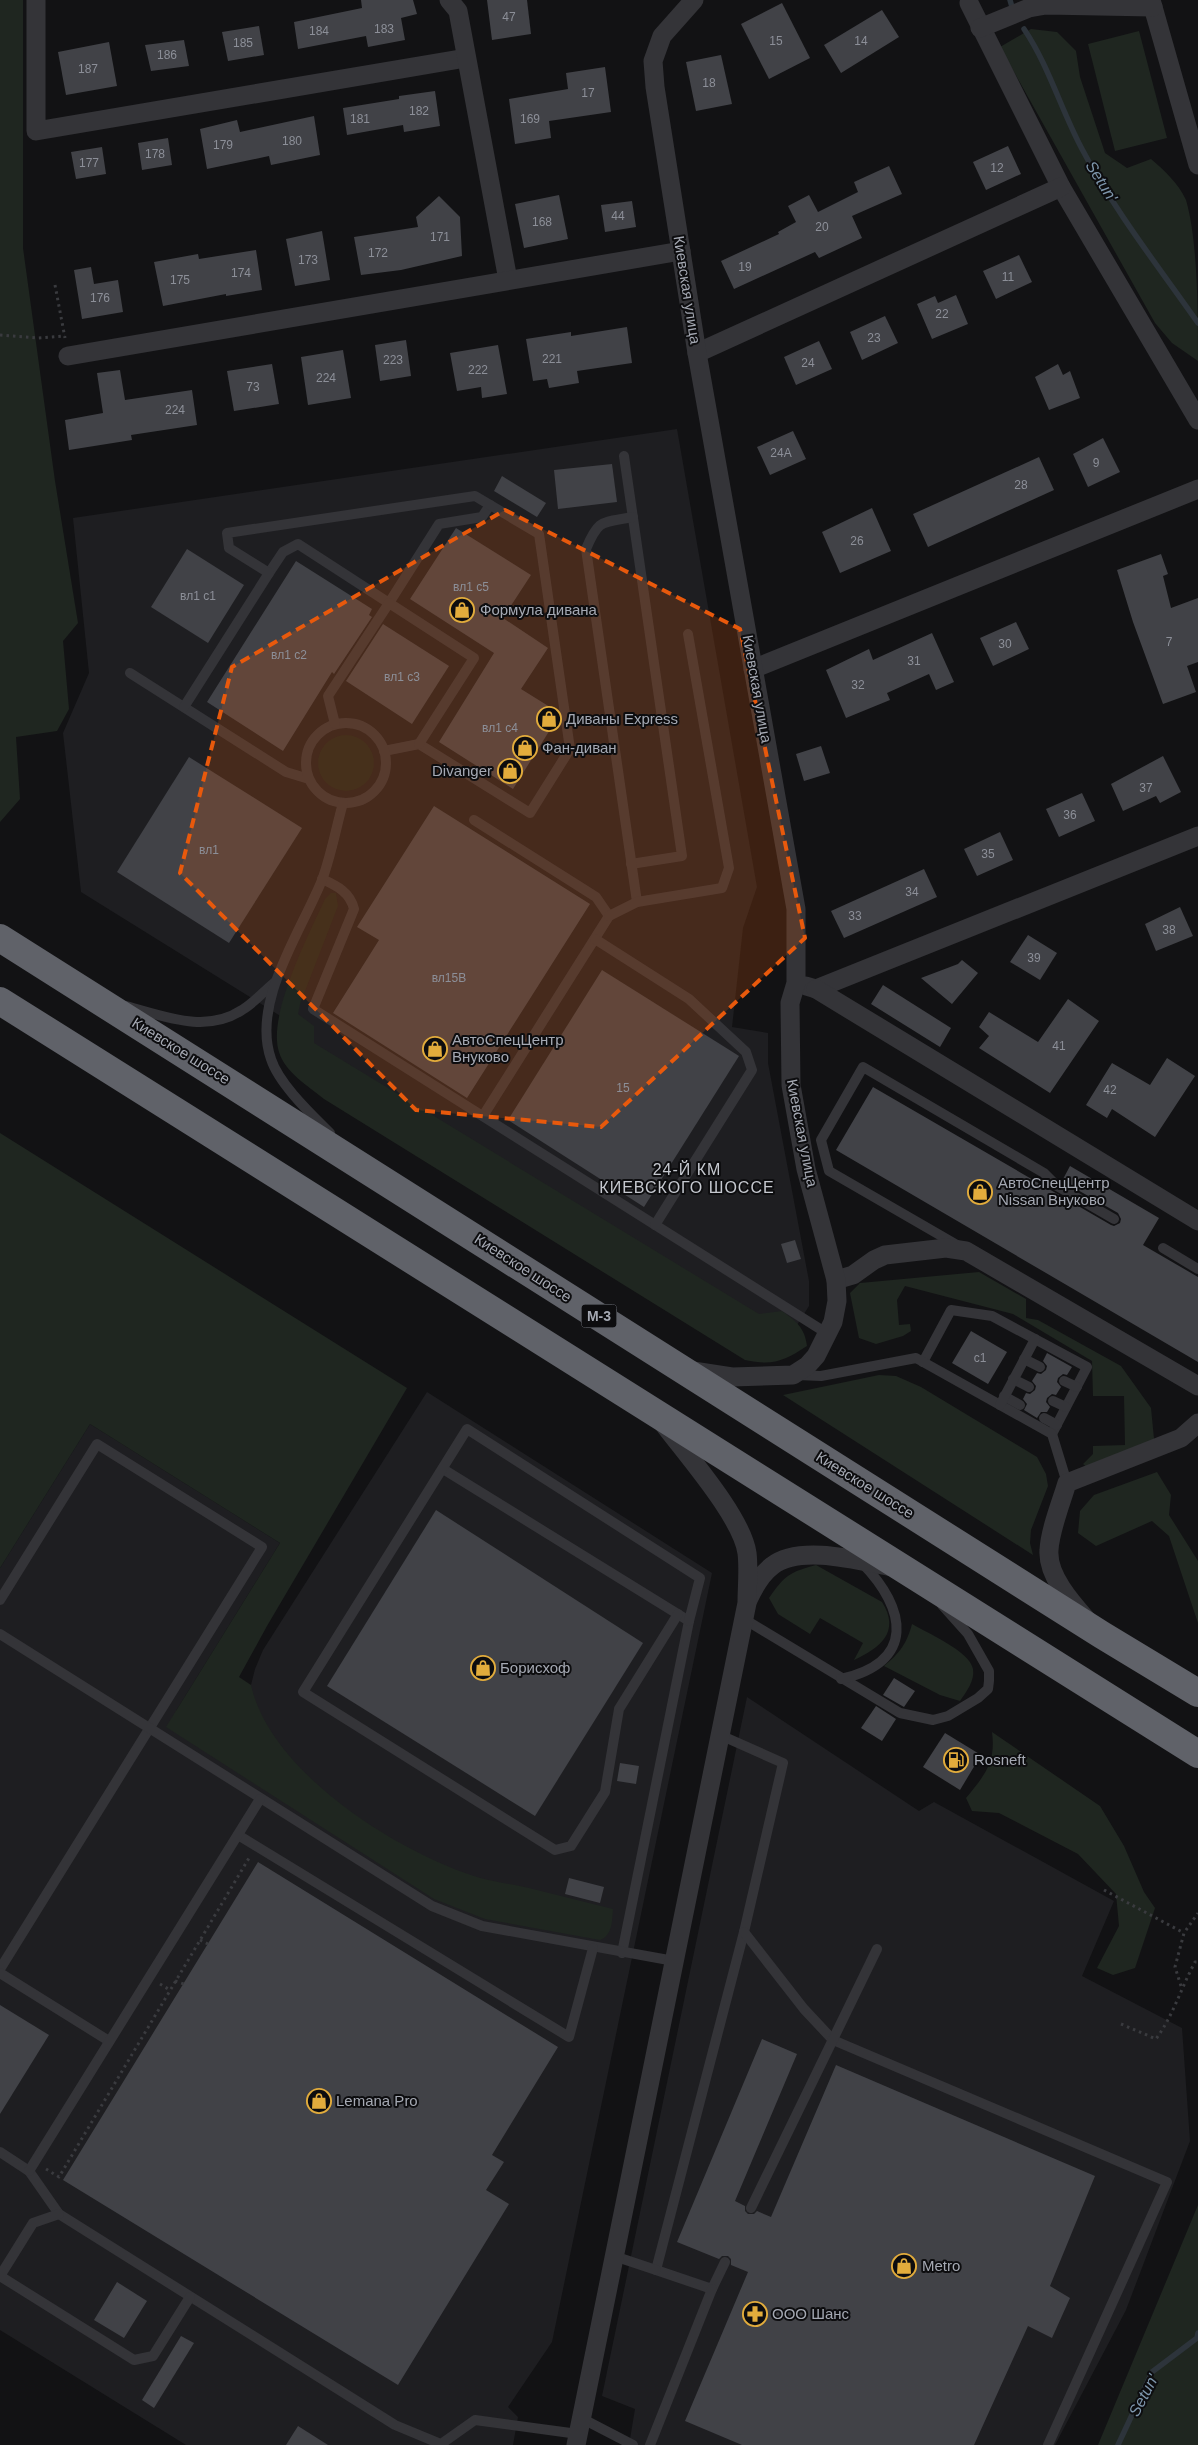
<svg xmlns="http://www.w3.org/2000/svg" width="1198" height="2445" font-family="Helvetica,sans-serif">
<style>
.built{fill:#1e1e21}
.green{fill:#1f2620}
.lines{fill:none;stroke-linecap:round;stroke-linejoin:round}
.stream{stroke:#2d343b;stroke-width:5.5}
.building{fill:#414247}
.path{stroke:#3a3b3f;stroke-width:3;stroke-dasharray:2.5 4;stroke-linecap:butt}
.lane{stroke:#343438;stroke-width:10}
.street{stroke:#343438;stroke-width:19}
.highway{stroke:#606269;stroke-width:28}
.marked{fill:#e8590c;fill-opacity:0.2;stroke:#e8590c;stroke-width:4;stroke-dasharray:10 6;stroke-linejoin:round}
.labels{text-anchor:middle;stroke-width:4;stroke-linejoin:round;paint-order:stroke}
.number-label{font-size:12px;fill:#8c8f98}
.shield{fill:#0d0d0f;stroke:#777a82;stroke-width:1}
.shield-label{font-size:14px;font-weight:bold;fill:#a5a9b3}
.street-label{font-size:15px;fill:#a5a9b3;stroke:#0d0d0f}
.poi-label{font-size:15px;fill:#a5a9b3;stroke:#0d0d0f;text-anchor:start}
.water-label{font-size:16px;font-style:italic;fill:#7e96ac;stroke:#0d0d0f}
.neighbourhood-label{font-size:16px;letter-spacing:1px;fill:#c5c8cf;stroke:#0d0d0f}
</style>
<rect width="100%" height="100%" fill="#121214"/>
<g class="built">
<path d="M677 429 757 887 743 928 732 1027 768 1033V1063L809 1281V1306L790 1336 312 1044 311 1035 81 892 63 733 89 673 73 518Z"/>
<path d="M427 1392 712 1573 552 2342 508 2407 518 2417 513 2445H186L0 2330V1568L90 1424 280 1543 176 1711 251 1685 255 1669 263 1650Z"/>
<path d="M747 1697 919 1811 934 1802 1114 1901 1082 1976 1182 2028 1190 2141 1126 2310 1055 2445H629L635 2409 602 2396Z"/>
</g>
<g class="green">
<path d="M0 0H23V248L55 481 78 623 63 641 69 709 57 731 16 737 20 799 0 822Z"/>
<path d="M1031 29 1057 32 1076 51 1080 77 1105 153 1127 168 1151 159C1165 171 1178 183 1186 200 1198 241 1198 314 1198 361L1172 343 1155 323 1000 47Z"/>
<path d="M1139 31 1167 138 1115 151 1088 44Z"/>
<circle cx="346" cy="763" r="28"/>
<path d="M331 893H336L338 906 300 1004 298 1014 314 1026V1043L759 1314 782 1311C796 1321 805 1328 807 1346 784 1361 773 1366 745 1360L324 1099C308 1086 285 1072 279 1052 267 1015 309 934 325 899Z"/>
<path d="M0 1133 407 1388 267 1626 239 1677 251 1685C270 1772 397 1852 477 1877 494 1882 512 1884 529 1888 557 1895 585 1902 613 1909 612 1920 613 1935 600 1940L485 1919 434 1899 166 1727 280 1543 90 1424 0 1568Z"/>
<path d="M979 1272 1026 1299V1318L1038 1320 1121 1366 1151 1408 1155 1449 1089 1469 1083 1464 1093 1454V1446L1125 1445 1124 1396H1093L1092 1361 1013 1314 905 1286 897 1300 899 1325 910 1324 911 1331 903 1336 876 1344 859 1338 850 1293 860 1283Z"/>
<path d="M879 1375 896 1376 921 1387 1037 1457 1046 1474 1048 1486 1031 1530 1030 1543 1033 1555 783 1395Z"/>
<path d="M1157 1472 1171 1495 1169 1515 1198 1561V1623L1169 1536 1152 1521 1096 1546 1078 1533 1080 1511 1094 1495Z"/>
<path d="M816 1565 882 1602C901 1632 880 1648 854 1660L863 1643 820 1618 810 1634 778 1614 769 1598C785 1575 790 1572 816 1565Z"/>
<path d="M912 1624C927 1633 970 1651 973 1669 975 1681 966 1692 960 1701L940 1695 884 1666C900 1653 907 1643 912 1624Z"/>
<path d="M992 1732 1100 1806 1124 1846 1144 1892 1155 1908 1135 1968 1113 1975 1097 1968 1119 1926 1116 1894 1078 1854 999 1813 972 1811 966 1798C985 1775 996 1762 992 1732Z"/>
<path d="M1198 2205V2445H1098Z"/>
</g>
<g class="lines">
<g class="stream">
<path d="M1010 0 1012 7"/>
<path d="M1024 29C1049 66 1061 110 1082 149 1114 210 1158 266 1198 323"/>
<path d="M1118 2445 1152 2372 1197 2338 1198 2333"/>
</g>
</g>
<g class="building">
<path d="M361 0H413L417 14 401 18 405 40 368 47 366 36 298 49 294 22 362 8Z"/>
<path d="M487 0H527L531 34 492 40Z"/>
<path d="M782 3 810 58 769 79 741 24Z"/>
<path d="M882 10 899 37 841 73 824 45Z"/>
<path d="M259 26 264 55 228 61 222 32Z"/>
<path d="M184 40 189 66 151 71 145 45Z"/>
<path d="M109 42 117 86 66 95 58 52Z"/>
<path d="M721 55 732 104 696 111 686 62Z"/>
<path d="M605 67 611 112 549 121 551 138 515 144 509 99 568 89 566 73Z"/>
<path d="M435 91 440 126 404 132 403 125 347 135 343 108 399 99V96Z"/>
<path d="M314 116 320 155 271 165 269 156 207 169 200 129 237 120 240 132Z"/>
<path d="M168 138 172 165 142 170 138 143Z"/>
<path d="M1008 146 1021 174 986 190 973 162Z"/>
<path d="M102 147 106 174 76 179 71 152Z"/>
<path d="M889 166 902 194 852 216 862 238 819 258 815 252 734 289 721 261 779 234 778 232 796 222 788 206 809 195 818 212 858 192 854 182Z"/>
<path d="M559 195 568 239 524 248 515 204Z"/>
<path d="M439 196 460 217 462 256 401 270 361 275 354 237 418 227 416 217Z"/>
<path d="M632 201 636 227 605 232 601 205Z"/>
<path d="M322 231 330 280 295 286 286 239Z"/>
<path d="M256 250 262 290 226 296V294L163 306 154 262 198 254 199 259Z"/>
<path d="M1019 255 1032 282 996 299 983 271Z"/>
<path d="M91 267 94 284 118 280 123 312 82 319 74 270Z"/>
<path d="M956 295 968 324 932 339 917 304 935 296 938 303Z"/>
<path d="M885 316 898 343 862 360 850 332Z"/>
<path d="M627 327 632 363 577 371 579 383 549 388 547 379 533 381 526 339 571 332V336Z"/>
<path d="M406 340 411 376 380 381 375 345Z"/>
<path d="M819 341 832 369 796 385 784 357Z"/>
<path d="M498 345 507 394 482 398 481 387 457 391 450 353Z"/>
<path d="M343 350 351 398 308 405 301 357Z"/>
<path d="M272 364 279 404 234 411 227 371Z"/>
<path d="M1058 364 1063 375 1070 371 1080 398 1049 410 1035 377Z"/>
<path d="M120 370 125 400 192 390 197 425 131 435 132 440 69 450 65 420 103 413 97 373Z"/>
<path d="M793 431 806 459 770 475 757 447Z"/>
<path d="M1103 438 1120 472 1088 487 1073 454Z"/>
<path d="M1039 457 1054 490 928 547 913 514Z"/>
<path d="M612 464 617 502 558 509 554 470Z"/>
<path d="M502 476 546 503 537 517 494 491Z"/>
<path d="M872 508 891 551 840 573 822 532Z"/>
<path d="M456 528 531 575 503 618 548 648 521 689 558 712V717L513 789 439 742 494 653 410 599Z"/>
<path d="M187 549 244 585 208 643 151 607Z"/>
<path d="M1161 554 1168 574 1163 576 1171 608 1198 598V662L1187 666 1196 692 1163 704 1133 622 1117 570Z"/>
<path d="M296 561 372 609 369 615 372 617 334 674 332 672 283 751 207 702Z"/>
<path d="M1016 622 1029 649 993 666 980 638Z"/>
<path d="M383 624 449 666 412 724 346 681Z"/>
<path d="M932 633 954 682 936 690 929 674 887 693 890 700 846 718 826 670 869 649 873 660Z"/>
<path d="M821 746 830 773 804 781 796 754Z"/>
<path d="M1163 756 1181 792 1160 803 1156 796 1123 811 1111 784Z"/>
<path d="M189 757 302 828 229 943 117 872Z"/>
<path d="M1082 793 1095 821 1059 837 1046 809Z"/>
<path d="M434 806 590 904 467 1098 333 1013 379 940 357 927Z"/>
<path d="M1000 832 1013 860 977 876 964 849Z"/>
<path d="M924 869 937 897 844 938 831 911Z"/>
<path d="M1180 907 1193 936 1156 951 1145 924Z"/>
<path d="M1028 935 1057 953 1040 980 1010 962Z"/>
<path d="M962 960 978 973 952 1004 921 978 958 964Z"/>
<path d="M602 970 739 1056 644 1207 508 1120Z"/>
<path d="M883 985 951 1028 940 1047 871 1004Z"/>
<path d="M1068 999 1099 1021 1050 1093 979 1048 989 1036 979 1027 989 1012 1038 1042Z"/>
<path d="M1167 1058 1195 1076 1155 1137 1112 1109 1107 1118 1086 1105 1112 1063 1150 1085Z"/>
<path d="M873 1087 1111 1225 1114 1226 1120 1223 1121 1219 1118 1213 1062 1181 1070 1166 1159 1218 1143 1245 1198 1277V1362L836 1150Z"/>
<path d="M795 1240 801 1259 787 1263 781 1244Z"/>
<path d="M971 1331 1007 1352 988 1384 952 1363Z"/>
<path d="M1047 1353 1072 1367 1067 1375 1063 1374 1058 1378 1057 1382 1061 1387 1056 1395 1052 1394 1047 1398 1046 1402 1050 1407 1047 1412H1041L1037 1418 1024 1410 1027 1404 1023 1399 1026 1393 1030 1394 1035 1390 1036 1386 1032 1381 1037 1373 1041 1374 1046 1370 1047 1366 1043 1361Z"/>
<path d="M436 1510 643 1643 535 1816 327 1686Z"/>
<path d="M894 1678 915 1691 904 1707 883 1695Z"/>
<path d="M876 1706 896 1719 882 1741 861 1728Z"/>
<path d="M945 1733 981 1755 960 1790 923 1767Z"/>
<path d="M620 1763 639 1766 636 1784 617 1781Z"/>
<path d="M258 1862 558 2047 492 2155 504 2162 486 2190 509 2204 398 2385 63 2180Z"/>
<path d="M569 1878 604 1887 600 1903 565 1894Z"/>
<path d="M0 2005 49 2035 0 2114Z"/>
<path d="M762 2039 797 2054 735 2201 745 2206V2211L748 2214H754L757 2211 771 2217 836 2065 1095 2176 1050 2286 1070 2298 1052 2338 1028 2326 974 2445H742L685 2421 748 2272 731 2265V2259L728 2256H722L719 2259 677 2242Z"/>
<path d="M117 2282 147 2301 124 2338 94 2320Z"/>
<path d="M181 2336 194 2343 154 2408 142 2400Z"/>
<path d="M298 2426 328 2445H286Z"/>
</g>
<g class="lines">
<g class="path">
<path d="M55 285 65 338"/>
<path d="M0 335 38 338 65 336"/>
<path d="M1104 1890 1184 1933"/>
<path d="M200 1940 208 1944"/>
<path d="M175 1981 184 1984"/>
<path d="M160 1984 170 1990"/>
<path d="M1181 1986 1175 1967 1184 1933 1198 1913"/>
<path d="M1121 2024 1156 2039C1173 2016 1181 1988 1195 1962H1198"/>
<path d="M46 2169 59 2177 249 1858"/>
</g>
<g class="lane">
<path d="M624 456 682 856 631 864"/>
<path d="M633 517C602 523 599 518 586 549L637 902"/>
<path d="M269 573 283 552 298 544 389 603 439 524 482 517 490 505"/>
<path d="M130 673 286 772 309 779"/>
<path d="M184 707 269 573 229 548 227 533 475 496 539 534 570 749 530 813 419 744 384 751"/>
<circle cx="346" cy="763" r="40"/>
<path d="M335 724 328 696 389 603 474 658 419 744"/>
<path d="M474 820 596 897 609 916 483 1116"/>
<path d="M322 879C337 886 350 892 354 909L313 1009 828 1334"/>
<path d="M609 916 637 902 722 888 729 868 688 634"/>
<path d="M595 939 689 999 746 1052 752 1070 655 1225"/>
<path d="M126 1006C164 1016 206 1034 242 1010 254 1003 264 991 275 982"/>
<path d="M330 1133C311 1114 279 1084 271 1059 251 1002 301 932 322 880 331 856 336 828 343 803"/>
<path d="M957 1245 829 1171 821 1140 863 1067 1044 1173 1057 1186 1114 1219"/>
<path d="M1163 1248 1198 1269"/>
<path d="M1024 1359 1040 1367"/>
<path d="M923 1362 951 1310 992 1316 1087 1367 1052 1434"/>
<path d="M797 1375 821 1376 916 1358 1052 1434 1067 1483"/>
<path d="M1013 1379 1029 1387"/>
<path d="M1064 1381 1077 1387"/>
<path d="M1004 1396 1020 1405"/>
<path d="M1053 1401 1066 1407"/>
<path d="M1000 1405 1035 1339"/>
<path d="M1044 1418 1057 1425"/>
<path d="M443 1469 689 1621 622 1953"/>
<path d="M0 1600 97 1444 262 1547 0 1969"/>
<path d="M678 1614 619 1709 605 1792 571 1846 555 1850 303 1692 467 1429 700 1578 689 1621"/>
<path d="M744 1619 900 1713 933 1720 948 1716 978 1698 988 1689 989 1681V1671L968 1634 942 1605"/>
<path d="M0 1634 432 1906 482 1926 674 1961"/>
<path d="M841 1679C916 1662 907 1609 862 1563"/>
<path d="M720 1735 783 1763 744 1932 656 2270 712 2289 725 2262"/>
<path d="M238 1835 569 2037 593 1948"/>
<path d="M744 1932 804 2009 833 2040 1167 2182 1048 2445"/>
<path d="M0 1973 109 2041"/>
<path d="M0 2152 29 2171 59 2214 395 2425 441 2444 475 2420 578 2434"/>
<path d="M29 2171 260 1799"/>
<path d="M751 2208 877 1949"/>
<path d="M59 2214 33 2223 0 2276 134 2360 153 2356 190 2297"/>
<path d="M614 2256 656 2270"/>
<path d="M581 2418 633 2445"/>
<path d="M650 2445 712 2289"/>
</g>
<g class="street">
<path d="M36 0V131L466 58"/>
<path d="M449 0 458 11 508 280"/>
<path d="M1151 0 1198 165"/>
<path d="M969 3 1061 187 1198 420"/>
<path d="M980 28 1029 8 1046 5 1153 7"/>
<path d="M697 353 1061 187"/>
<path d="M68 356 681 251"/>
<path d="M753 669 1198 489"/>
<path d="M806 986 816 989 1198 836"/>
<path d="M816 989 1198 1221"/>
<path d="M836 1280 853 1275 874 1260 885 1255 946 1248 966 1251 1198 1386"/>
<path d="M693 1371 732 1377 793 1375 807 1366 816 1356 833 1322 837 1301 836 1280 806 1169 791 1085 790 1003 796 983V909L697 353 655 87 653 61 662 36 694 0"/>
<path d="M748 1600C754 1587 761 1574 772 1566 800 1544 860 1561 892 1567"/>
<path d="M1087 1620C1071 1602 1047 1575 1049 1550 1050 1530 1061 1503 1067 1483L1181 1438 1198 1423"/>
<path d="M576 2445 747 1603C747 1587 749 1569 747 1553 742 1517 686 1454 663 1423"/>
</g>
<g class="highway">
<path d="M0 938 1102 1635 1198 1693"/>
<path d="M0 1001 1198 1754"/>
</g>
</g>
<path class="marked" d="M505 510 740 629 805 938 601 1127 416 1110 180 873 232 667Z"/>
<defs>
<symbol id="shop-ring" viewBox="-11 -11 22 22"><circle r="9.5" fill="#0d0d0f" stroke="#e2ac3c" stroke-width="1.5"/><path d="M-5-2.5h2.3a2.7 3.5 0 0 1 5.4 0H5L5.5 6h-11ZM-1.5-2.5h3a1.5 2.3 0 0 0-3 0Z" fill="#e2ac3c"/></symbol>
<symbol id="fuel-ring" viewBox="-11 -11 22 22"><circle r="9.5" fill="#0d0d0f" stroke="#e2ac3c" stroke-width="1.5"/><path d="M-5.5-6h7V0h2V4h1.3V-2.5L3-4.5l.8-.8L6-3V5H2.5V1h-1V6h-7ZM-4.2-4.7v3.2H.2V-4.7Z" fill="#e2ac3c"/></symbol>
<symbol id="pharmacy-ring" viewBox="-11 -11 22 22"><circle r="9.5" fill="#0d0d0f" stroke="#e2ac3c" stroke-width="1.5"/><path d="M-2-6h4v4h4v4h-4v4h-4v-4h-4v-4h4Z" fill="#e2ac3c"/></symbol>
</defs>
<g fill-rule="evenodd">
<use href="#shop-ring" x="448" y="596" width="28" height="28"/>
<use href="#shop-ring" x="535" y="705" width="28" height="28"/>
<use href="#shop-ring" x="511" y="734" width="28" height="28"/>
<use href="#shop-ring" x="496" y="757" width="28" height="28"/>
<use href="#shop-ring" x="421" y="1035" width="28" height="28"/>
<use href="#shop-ring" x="966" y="1178" width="28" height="28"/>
<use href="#shop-ring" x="469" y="1654" width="28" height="28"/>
<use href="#fuel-ring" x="942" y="1746" width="28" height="28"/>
<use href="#shop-ring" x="305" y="2087" width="28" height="28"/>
<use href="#shop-ring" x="890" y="2252" width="28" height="28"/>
<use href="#pharmacy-ring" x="741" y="2300" width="28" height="28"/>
</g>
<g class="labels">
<g class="number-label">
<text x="509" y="21">47</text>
<text x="384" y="33">183</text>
<text x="319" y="35">184</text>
<text x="776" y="45">15</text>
<text x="861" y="45">14</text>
<text x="243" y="47">185</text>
<text x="167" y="59">186</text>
<text x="88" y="73">187</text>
<text x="709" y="87">18</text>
<text x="588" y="97">17</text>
<text x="419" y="115">182</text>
<text x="360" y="123">181</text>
<text x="530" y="123">169</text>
<text x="292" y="145">180</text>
<text x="223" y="149">179</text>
<text x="155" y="158">178</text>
<text x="89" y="167">177</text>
<text x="997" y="172">12</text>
<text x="618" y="220">44</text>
<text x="542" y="226">168</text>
<text x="822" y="231">20</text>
<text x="440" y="241">171</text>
<text x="378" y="257">172</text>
<text x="308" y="264">173</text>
<text x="745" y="271">19</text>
<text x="241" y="277">174</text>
<text x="1008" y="281">11</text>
<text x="180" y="284">175</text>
<text x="100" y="302">176</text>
<text x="942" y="318">22</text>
<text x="874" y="342">23</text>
<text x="552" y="363">221</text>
<text x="393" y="364">223</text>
<text x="808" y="367">24</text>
<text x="478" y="374">222</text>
<text x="326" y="382">224</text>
<text x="253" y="391">73</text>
<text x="175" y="414">224</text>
<text x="781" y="457">24А</text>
<text x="1096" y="467">9</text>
<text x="1021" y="489">28</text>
<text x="857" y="545">26</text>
<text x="471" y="591">вл1 с5</text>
<text x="198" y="600">вл1 с1</text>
<text x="1169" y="646">7</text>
<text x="1005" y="648">30</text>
<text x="289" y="659">вл1 с2</text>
<text x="914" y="665">31</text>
<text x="402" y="681">вл1 с3</text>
<text x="858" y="689">32</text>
<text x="500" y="732">вл1 с4</text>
<text x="1146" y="792">37</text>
<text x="1070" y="819">36</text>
<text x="209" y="854">вл1</text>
<text x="988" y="858">35</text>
<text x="912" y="896">34</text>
<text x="855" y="920">33</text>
<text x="1169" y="934">38</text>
<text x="1034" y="962">39</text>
<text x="449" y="982">вл15В</text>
<text x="1059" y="1050">41</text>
<text x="623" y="1092">15</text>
<text x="1110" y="1094">42</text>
<text x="980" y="1362">с1</text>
</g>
<rect class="shield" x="581.5" y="1304.5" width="35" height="23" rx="4"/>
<g class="shield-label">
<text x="599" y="1321">М-3</text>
</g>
<g class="street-label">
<text transform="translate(687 290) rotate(81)" y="5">Киевская улица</text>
<text transform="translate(757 689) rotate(80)" y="5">Киевская улица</text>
<text transform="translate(181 1051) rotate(32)" y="5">Киевское шоссе</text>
<text transform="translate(802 1133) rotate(79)" y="5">Киевская улица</text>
<text transform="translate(523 1268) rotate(33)" y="5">Киевское шоссе</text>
<text transform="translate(865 1485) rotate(32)" y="5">Киевское шоссе</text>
</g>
<g class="poi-label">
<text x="480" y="615">Формула дивана</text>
<text x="566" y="724">Диваны Express</text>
<text x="542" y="753">Фан-диван</text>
<text x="492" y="776" text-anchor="end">Divanger</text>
<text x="452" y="1045">АвтоСпецЦентр<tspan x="452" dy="17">Внуково</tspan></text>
<text x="998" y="1188">АвтоСпецЦентр<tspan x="998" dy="17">Nissan Внуково</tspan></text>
<text x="500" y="1673">Борисхоф</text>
<text x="974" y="1765">Rosneft</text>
<text x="336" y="2106">Lemana Pro</text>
<text x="922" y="2271">Metro</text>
<text x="772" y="2319">ООО Шанс</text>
</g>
<g class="water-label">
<text transform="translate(1102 181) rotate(58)" y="6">Setun'</text>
<text transform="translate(1143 2395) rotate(-62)" y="6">Setun'</text>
</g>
<g class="neighbourhood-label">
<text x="687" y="1175">24-Й КМ<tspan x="687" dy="18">КИЕВСКОГО ШОССЕ</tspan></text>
</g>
</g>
</svg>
